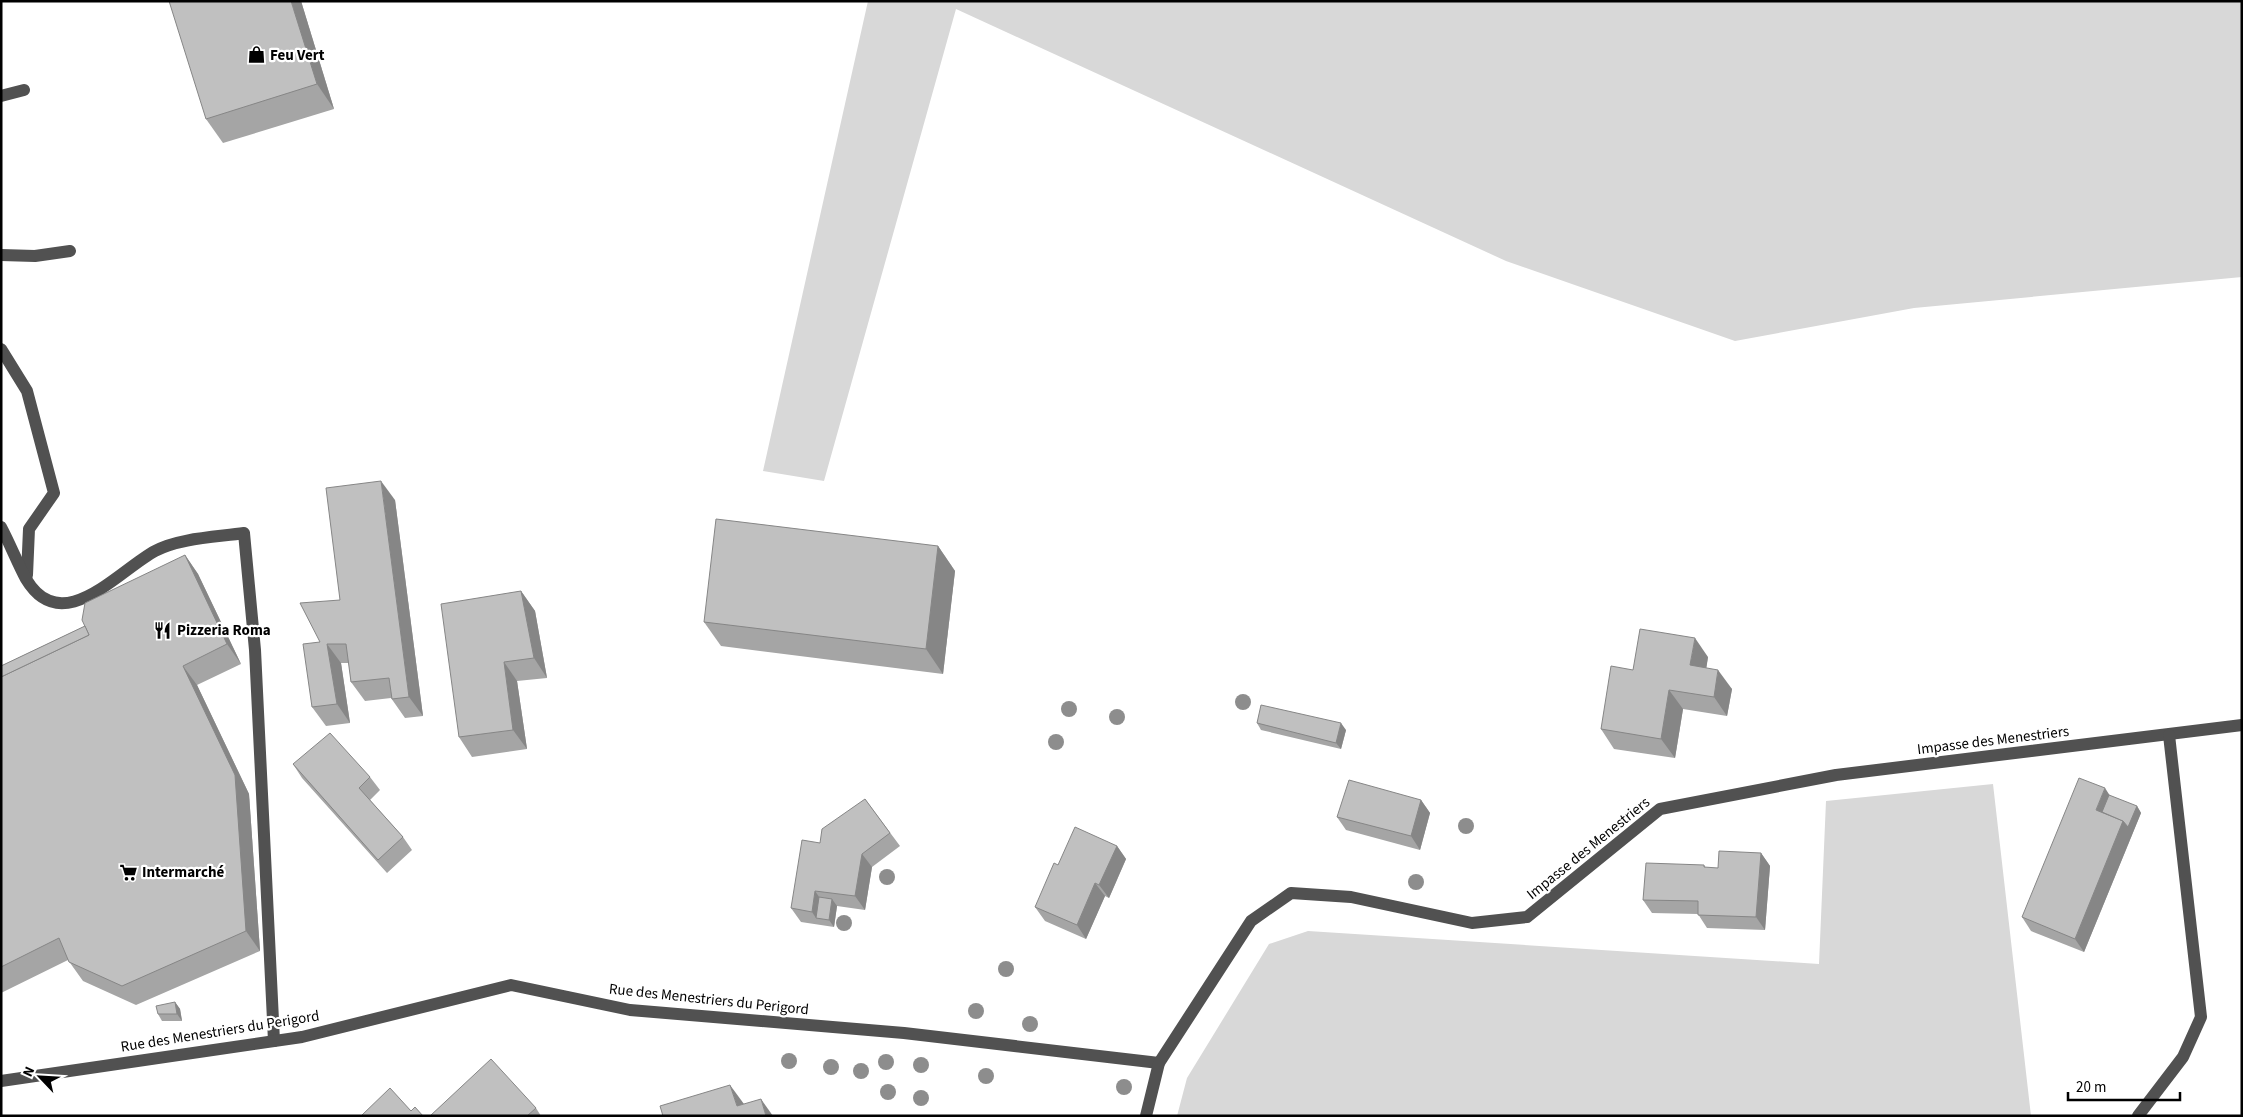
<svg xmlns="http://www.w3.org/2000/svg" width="2243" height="1117" font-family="'Source Sans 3',sans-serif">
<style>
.green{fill:#d8d8d8}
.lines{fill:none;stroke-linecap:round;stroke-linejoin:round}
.minor{stroke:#515151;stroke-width:12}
.tree{fill:#8d8d8d}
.wall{fill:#a5a5a5}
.shaded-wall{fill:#868686}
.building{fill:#c0c0c0;stroke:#868686}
.labels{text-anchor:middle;stroke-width:4.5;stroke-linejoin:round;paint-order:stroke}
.poi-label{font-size:15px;font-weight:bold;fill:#000;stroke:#fff;text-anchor:start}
.street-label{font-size:15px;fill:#000;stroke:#fff}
</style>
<rect width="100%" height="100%" fill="#fff"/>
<g class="green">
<path d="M868 1H2242V277L1914 308 1735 341 1506 261 956 9 824 481 763 471Z"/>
<path d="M1993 784 2031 1116H1177L1187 1078 1269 944 1308 931 1819 964 1826 801Z"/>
</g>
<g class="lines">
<g class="minor">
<path d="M1 96 24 90"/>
<path d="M1 255 35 256 70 251"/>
<path d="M1 349 27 391 54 493 29 529 27 575"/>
<path d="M1 527C10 544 17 562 26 579 62 639 118 571 155 551 179 538 217 537 244 533L255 650 274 1041"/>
<path d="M1 1081 302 1037 511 985 630 1010 904 1033 1159 1063"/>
<path d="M1146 1116 1159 1063 1251 921 1291 893 1351 897 1472 923 1527 917 1660 809 1836 775 2242 725"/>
<path d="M2138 1116 2183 1057 2201 1017 2169 735"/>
</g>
</g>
<g class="tree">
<circle cx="1243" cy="702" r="8"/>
<circle cx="1069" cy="709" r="8"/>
<circle cx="1117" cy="717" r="8"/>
<circle cx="1056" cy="742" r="8"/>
<circle cx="1466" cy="826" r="8"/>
<circle cx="887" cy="877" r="8"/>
<circle cx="1416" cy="882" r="8"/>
<circle cx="844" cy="923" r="8"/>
<circle cx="1006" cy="969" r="8"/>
<circle cx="976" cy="1011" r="8"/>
<circle cx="1030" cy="1024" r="8"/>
<circle cx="789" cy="1061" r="8"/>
<circle cx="886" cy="1062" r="8"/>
<circle cx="921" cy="1065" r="8"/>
<circle cx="831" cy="1067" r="8"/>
<circle cx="861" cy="1071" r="8"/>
<circle cx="986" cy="1076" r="8"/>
<circle cx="1124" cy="1087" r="8"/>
<circle cx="888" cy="1092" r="8"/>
<circle cx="921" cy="1098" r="8"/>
</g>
<g class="wall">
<path d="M301 1 334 109 223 143 206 119Z"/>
<path d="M395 500 423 716 405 718 391 698 365 701 351 682 349 663H341L350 723 326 726 312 707 320 642 340 600Z"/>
<path d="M938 546 955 571 943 674 721 646 704 622Z"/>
<path d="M185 555 198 574 241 664 197 685 249 794 260 951 136 1005 83 981 68 960 1 993V666L85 626Z"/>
<path d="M521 591 535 611 547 678 517 681 527 749 472 757 459 737Z"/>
<path d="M1708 657 1706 668 1732 689 1727 716 1683 709 1675 758 1614 749 1601 729 1633 670Z"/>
<path d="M1257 723 1346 730 1341 749 1261 730Z"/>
<path d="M293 764 370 777 380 790 370 800 403 837 412 850 387 873 302 778Z"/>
<path d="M865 799 900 846 872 867 865 910 837 906 834 927 801 922 791 908 820 843Z"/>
<path d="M1421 800 1430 813 1420 850 1346 830 1337 817Z"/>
<path d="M2137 806 2141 813 2084 952 2031 931 2022 917Z"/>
<path d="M1117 846 1126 859 1109 898 1105 896 1086 939 1045 921 1035 907 1058 865Z"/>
<path d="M1761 853 1770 866 1765 930 1707 928 1698 914 1652 913 1643 900 1704 865 1706 868H1718Z"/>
<path d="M175 1002 180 1009 182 1021H162L158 1014Z"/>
<path d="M536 1108 541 1116H430Z"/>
</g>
<g class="shaded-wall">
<path d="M291 1H301L334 109 317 84Z"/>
<path d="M381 481 395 500 423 716 409 697Z"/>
<path d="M938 546 955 571 943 674 926 649Z"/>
<path d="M185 555 198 574 241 664 227 644Z"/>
<path d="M521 591 535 611 547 678 534 658Z"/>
<path d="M1695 638 1708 657 1704 684 1690 665Z"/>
<path d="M327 644 341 663 350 723 337 704Z"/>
<path d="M504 662 517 681 527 749 513 730Z"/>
<path d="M183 666 197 685 249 794 260 951 246 931Z"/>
<path d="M1718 670 1732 689 1727 716 1714 697Z"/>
<path d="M1669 690 1683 709 1675 758 1661 739Z"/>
<path d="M1341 723 1346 730 1341 749 1336 743Z"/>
<path d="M2105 788 2114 802 2107 819 2096 810Z"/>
<path d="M1421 800 1430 813 1420 850 1411 836Z"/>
<path d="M2137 806 2141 813 2084 952 2075 939 2123 821Z"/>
<path d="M1117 846 1126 859 1109 898 1099 885Z"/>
<path d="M1761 853 1770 866 1765 930 1756 917Z"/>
<path d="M862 854 872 867 865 910 855 896Z"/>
<path d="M1095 883 1105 896 1086 939 1077 925Z"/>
<path d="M815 891 824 904 816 918 812 912Z"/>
<path d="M832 899 837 906 834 927 829 920Z"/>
<path d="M175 1002 180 1009 182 1021 177 1014Z"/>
<path d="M730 1085 744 1104 737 1106Z"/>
<path d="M761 1099 773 1116H766Z"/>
</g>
<g class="building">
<path d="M169 1H291L317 84 206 119Z"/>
<path d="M381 481 409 697 392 699 389 678 351 682 346 644H327L337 704 312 707 303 644 320 642 300 603 340 600 326 488Z"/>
<path d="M716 519 938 546 926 649 704 622Z"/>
<path d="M185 555 227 644 183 666 235 775 246 931 122 986 69 962 59 938 1 967V677L89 635 82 620 85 603Z"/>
<path d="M521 591 534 658 504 662 513 730 459 737 441 604Z"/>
<path d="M85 626 89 635 1 677V666Z"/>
<path d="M1640 629 1695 638 1690 665 1718 670 1714 697 1669 690 1661 739 1601 729 1611 666 1633 670Z"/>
<path d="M1261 705 1341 723 1336 743 1257 723Z"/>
<path d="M330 733 370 777 359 788 403 837 378 860 293 764Z"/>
<path d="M2079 778 2105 788 2096 810 2123 821 2075 939 2022 917Z"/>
<path d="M1349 780 1421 800 1411 836 1337 817Z"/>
<path d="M2109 795 2137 806 2128 827 2123 821 2102 812Z"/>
<path d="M865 799 890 833 862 854 855 896 815 891 812 912 791 908 802 840 820 843 822 829Z"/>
<path d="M1075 827 1117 846 1099 885 1095 883 1077 925 1035 907 1054 863 1058 865Z"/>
<path d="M1719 851 1761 853 1756 917 1698 915V901L1643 900 1646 863 1704 865V867L1718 868Z"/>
<path d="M819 897 832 899 829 920 816 918Z"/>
<path d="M175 1002 177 1014H158L156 1006Z"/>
<path d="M491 1059 536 1108 527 1116H430Z"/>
<path d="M730 1085 737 1106 761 1099 766 1116H663L660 1106Z"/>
<path d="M390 1088 411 1111 415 1107 423 1116H361Z"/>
</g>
<defs>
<symbol id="shop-bare" viewBox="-9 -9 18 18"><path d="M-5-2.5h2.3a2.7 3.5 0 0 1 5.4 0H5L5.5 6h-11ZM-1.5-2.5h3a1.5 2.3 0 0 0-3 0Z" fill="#000" stroke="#fff" stroke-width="2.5" paint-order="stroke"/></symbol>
<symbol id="restaurant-bare" viewBox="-9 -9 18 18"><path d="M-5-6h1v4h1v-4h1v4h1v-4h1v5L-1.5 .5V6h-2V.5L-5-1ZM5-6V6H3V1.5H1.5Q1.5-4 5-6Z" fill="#000" stroke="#fff" stroke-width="2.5" paint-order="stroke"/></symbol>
<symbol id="supermarket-bare" viewBox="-9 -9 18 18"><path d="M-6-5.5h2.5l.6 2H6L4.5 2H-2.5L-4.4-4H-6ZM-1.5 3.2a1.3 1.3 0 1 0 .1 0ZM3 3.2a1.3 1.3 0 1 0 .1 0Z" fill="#000" stroke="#fff" stroke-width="2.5" paint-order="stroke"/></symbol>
</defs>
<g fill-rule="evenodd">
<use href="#shop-bare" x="244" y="42" width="25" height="25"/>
<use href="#restaurant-bare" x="150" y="618" width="25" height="25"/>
<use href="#supermarket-bare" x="116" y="860" width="25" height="25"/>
</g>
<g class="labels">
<g class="poi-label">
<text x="270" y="60">Feu Vert</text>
<text x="177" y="635">Pizzeria Roma</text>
<text x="142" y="877">Intermarché</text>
</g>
<g class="street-label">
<text transform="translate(1993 740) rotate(-7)" y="5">Impasse des Menestriers</text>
<text transform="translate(1588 848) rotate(-39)" y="5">Impasse des Menestriers</text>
<text transform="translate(709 999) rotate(6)" y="5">Rue des Menestriers du Perigord</text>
<text transform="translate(220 1031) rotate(-9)" y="5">Rue des Menestriers du Perigord</text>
</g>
</g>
<rect width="2243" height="1117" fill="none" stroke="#000000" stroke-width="5"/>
<g transform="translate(40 1077) rotate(295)" stroke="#ffffff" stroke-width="4" paint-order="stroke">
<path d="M0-4L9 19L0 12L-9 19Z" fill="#000000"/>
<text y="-8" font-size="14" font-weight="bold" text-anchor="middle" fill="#000000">N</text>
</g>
<path d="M2068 1092v8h112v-8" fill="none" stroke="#000000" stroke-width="2.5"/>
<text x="2076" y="1092" font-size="15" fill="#000000" stroke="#ffffff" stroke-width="4" paint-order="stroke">20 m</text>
</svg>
